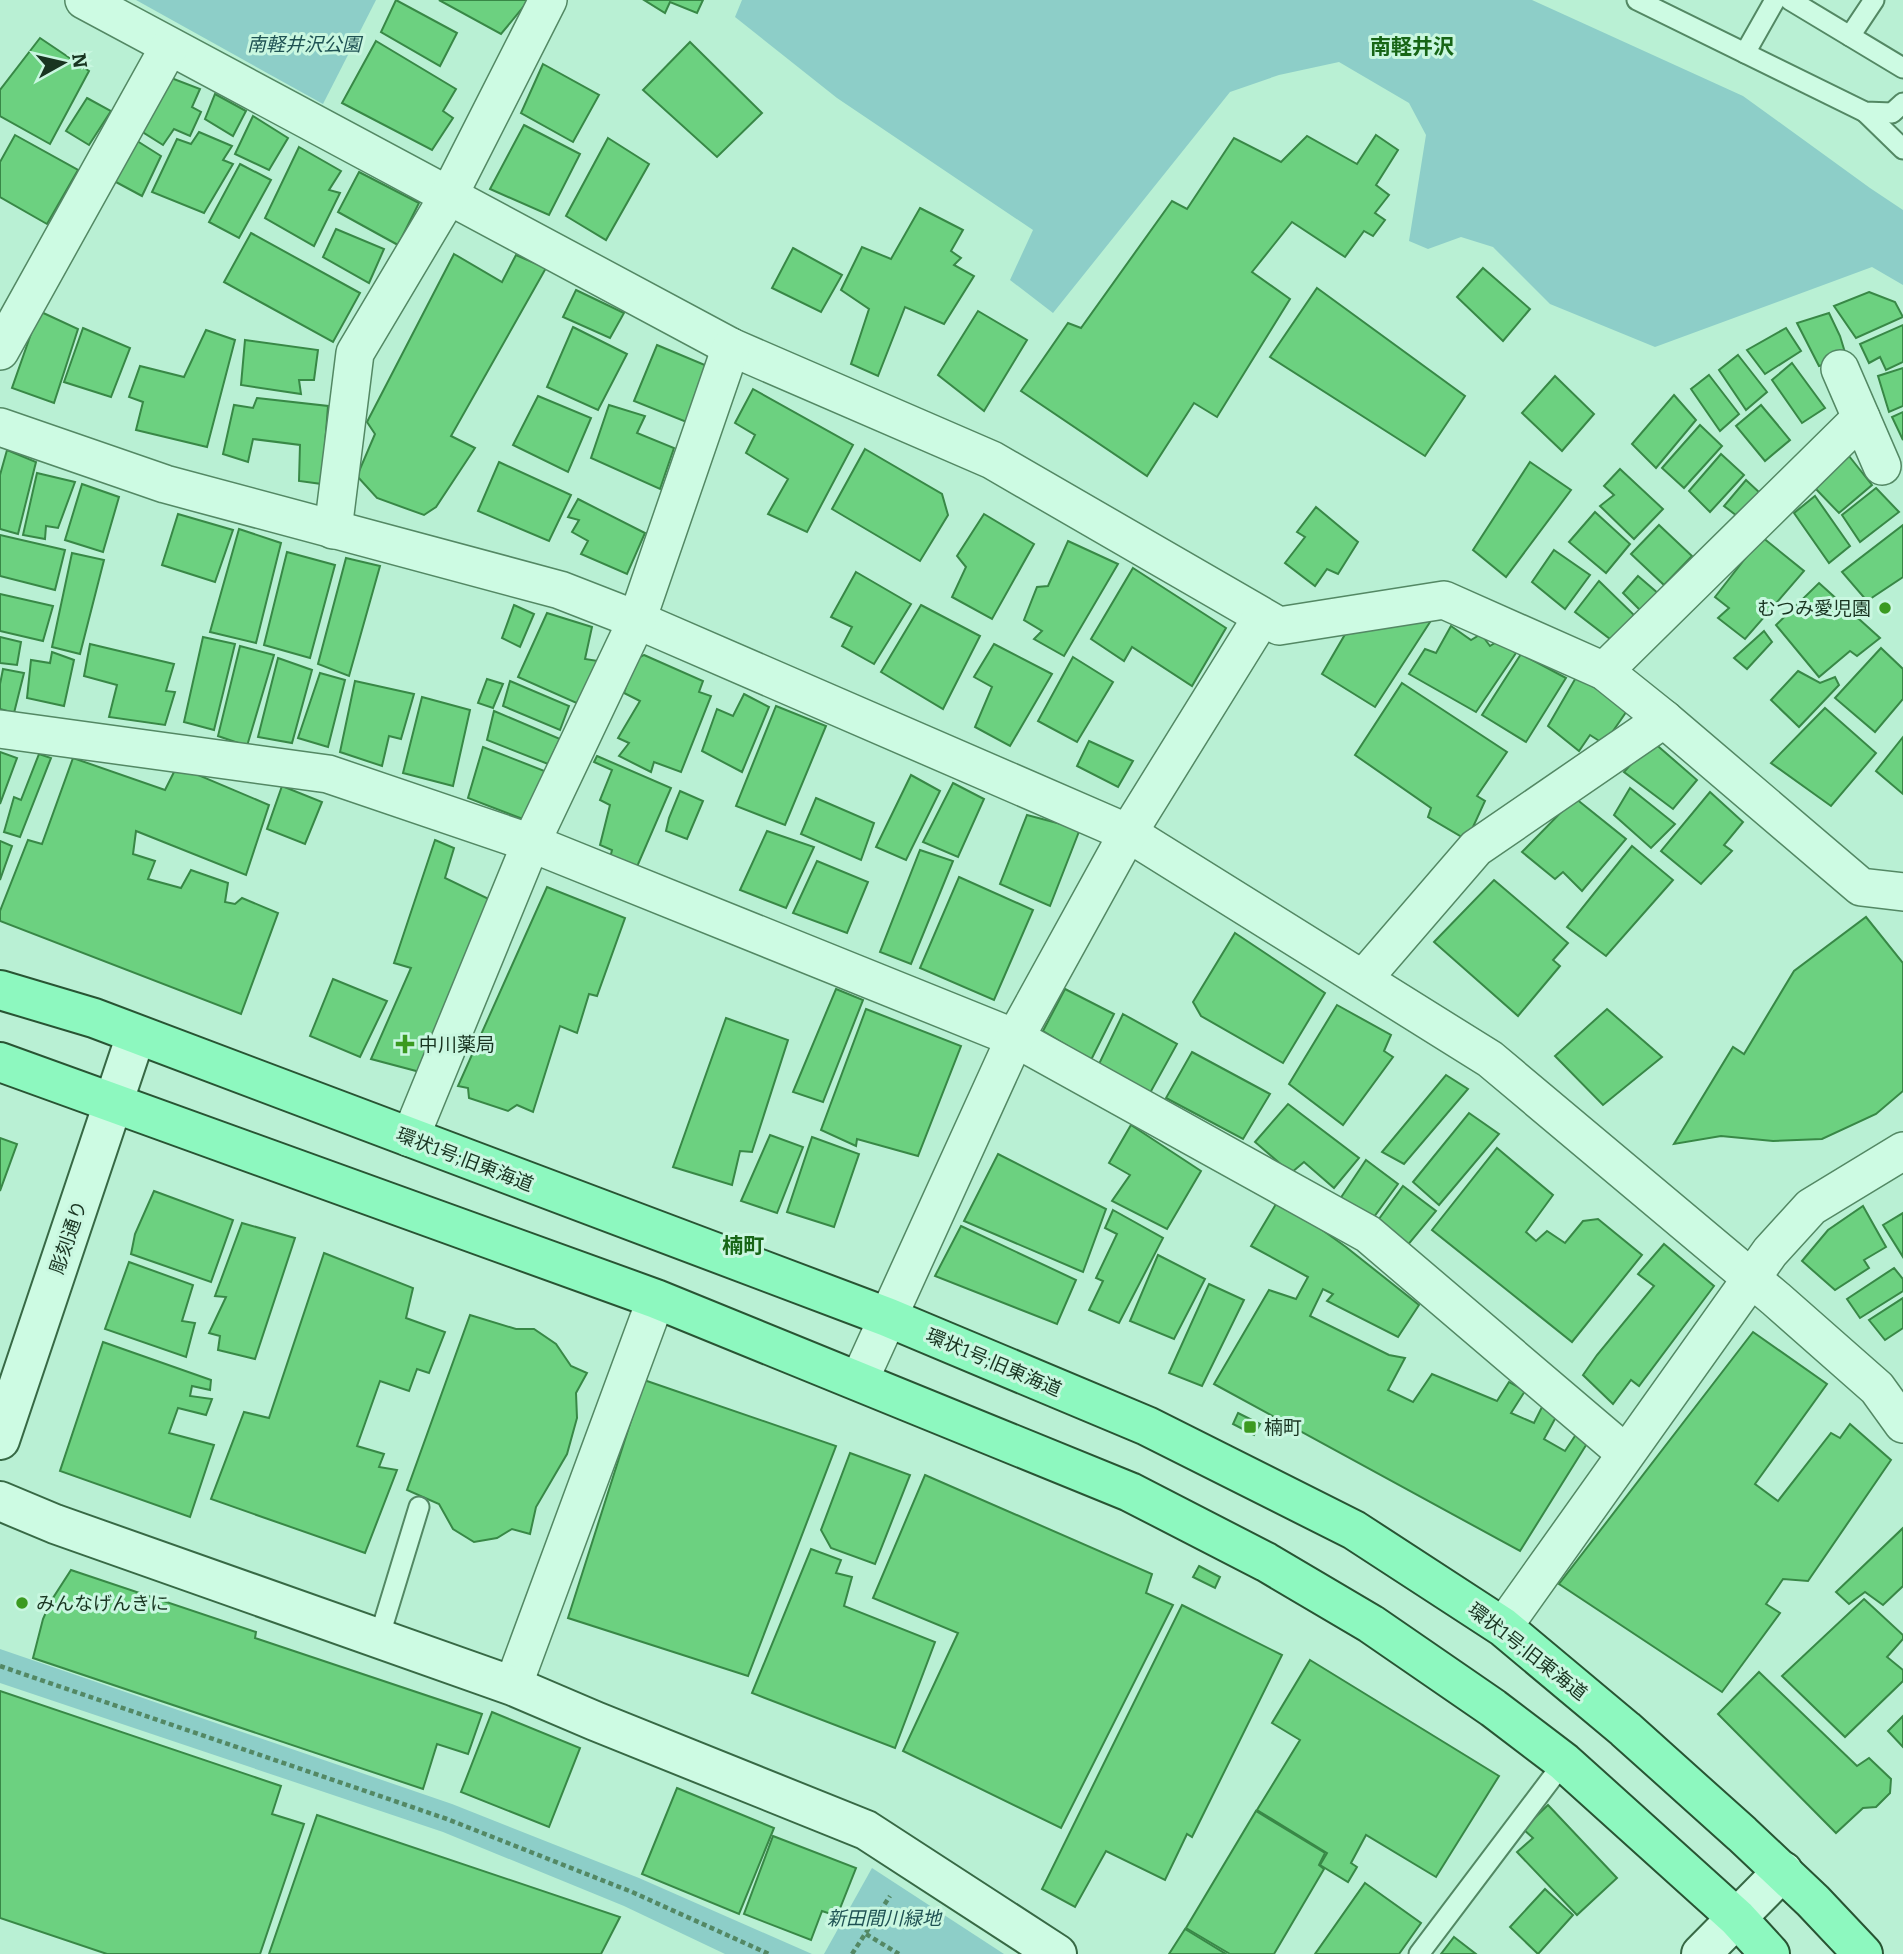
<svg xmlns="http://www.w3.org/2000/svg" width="1903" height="1954" font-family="Bitter,'Noto Sans JP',serif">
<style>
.green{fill:#8dcec8}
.building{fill:#6cd180;stroke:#388846;stroke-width:2}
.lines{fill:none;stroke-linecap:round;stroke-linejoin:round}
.lane-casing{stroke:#538864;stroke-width:23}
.street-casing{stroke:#538864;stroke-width:40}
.secondary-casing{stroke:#376945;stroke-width:42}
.primary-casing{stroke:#285433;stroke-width:42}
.path{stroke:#538864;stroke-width:4.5;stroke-dasharray:5 3.5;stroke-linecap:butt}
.lane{stroke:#cdfbe3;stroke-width:19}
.street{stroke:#cdfbe3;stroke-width:37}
.secondary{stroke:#cdfbe3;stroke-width:38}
.primary{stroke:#8df8bf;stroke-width:38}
.poi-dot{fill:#3b9a20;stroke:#c9f7e0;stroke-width:2.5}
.labels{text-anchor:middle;stroke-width:6;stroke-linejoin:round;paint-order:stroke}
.park-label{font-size:19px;font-style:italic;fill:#1f5253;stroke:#c9f7e0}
.poi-label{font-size:19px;fill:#193521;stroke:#c9f7e0;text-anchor:start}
.street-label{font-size:19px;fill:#193521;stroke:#c9f7e0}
.neighbourhood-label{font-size:21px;font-weight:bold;fill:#176516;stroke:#c9f7e0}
</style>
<rect width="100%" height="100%" fill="#b9f0d4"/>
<g class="green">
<path d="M136 0H376L323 104Z"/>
<path d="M742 0H1532L1743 96 1870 188 1903 210V285L1872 267 1655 347 1550 304 1493 247 1461 237 1428 249 1409 241 1426 135 1409 103 1339 62 1279 75 1230 92 1053 313 1010 280 1033 230 837 98 735 17Z"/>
<path d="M0 1649 452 1804 639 1878 812 1954H725L624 1906 443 1832 0 1683Z"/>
<path d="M872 1868 1004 1954H824Z"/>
</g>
<g class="building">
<path d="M396 0 457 33 440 66 381 32Z"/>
<path d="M439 0H529L501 34Z"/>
<path d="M644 0H703L697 13 670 2 665 13Z"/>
<path d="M40 38 89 71 50 144 0 116V90Z"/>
<path d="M376 41 456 89 443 111 453 118 432 150 342 103Z"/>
<path d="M690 42 762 113 717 157 643 90Z"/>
<path d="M543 64 599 95 573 142 521 113Z"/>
<path d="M166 76 200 89 192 107 201 112 190 136 174 129 163 145 141 131Z"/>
<path d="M215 94 246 111 233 136 205 119Z"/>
<path d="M87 98 111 111 89 145 66 131Z"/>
<path d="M253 116 288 138 269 170 235 154Z"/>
<path d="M524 125 580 154 549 215 490 189Z"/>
<path d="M199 132 232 146 223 160 233 164 204 213 152 192 177 139 191 144Z"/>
<path d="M15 135 78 170 47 224 0 197V162Z"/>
<path d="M1376 135 1398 150 1376 185 1389 195 1375 213 1385 220 1373 236 1364 231 1345 257 1292 222 1252 272 1290 299 1217 417 1194 403 1147 476 1021 391 1068 323 1081 328 1172 201 1187 209 1234 138 1281 162 1307 136 1357 164Z"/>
<path d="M608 138 649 164 606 240 566 216Z"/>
<path d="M134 139 161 156 142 196 114 181Z"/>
<path d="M299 147 341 171 329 190 340 193 314 246 265 218Z"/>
<path d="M240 164 271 180 239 238 209 222Z"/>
<path d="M359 172 419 203 398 245 338 212Z"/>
<path d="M920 208 963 230 951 251 961 258 954 265 974 276 944 324 905 307 878 376 851 364 869 309 841 290 862 247 891 259Z"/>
<path d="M336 229 384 249 369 283 323 257Z"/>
<path d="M251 233 360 293 333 342 224 282Z"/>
<path d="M793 248 842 275 821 312 772 288Z"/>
<path d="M454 254 502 282 516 255 546 268 451 436 475 448 436 507 424 515 377 498 357 476 375 434 367 422Z"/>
<path d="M1483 268 1530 309 1503 341 1457 297Z"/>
<path d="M1317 288 1465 396 1425 456 1270 357Z"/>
<path d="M576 290 624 313 610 338 563 317Z"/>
<path d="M1869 292 1895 302 1903 317 1856 338 1834 306Z"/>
<path d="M39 311 78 329 54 403 12 388Z"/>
<path d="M978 311 1027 340 984 411 938 375Z"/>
<path d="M1829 313 1840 336 1847 359 1819 366 1797 323Z"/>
<path d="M1903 325V362L1886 370 1880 357 1869 363 1860 344Z"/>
<path d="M573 327 627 354 598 410 547 387Z"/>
<path d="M83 328 130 348 111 397 64 382Z"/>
<path d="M1786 328 1801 351 1765 374 1747 350Z"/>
<path d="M206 330 235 340 207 447 136 430 143 402 129 397 140 366 184 377Z"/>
<path d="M245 340 318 350 314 380H299L301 394 241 385Z"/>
<path d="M657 345 712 368 689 423 634 401Z"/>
<path d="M1738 355 1767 392 1746 410 1719 370Z"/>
<path d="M1792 363 1825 408 1802 423 1772 380Z"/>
<path d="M1903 368V406L1889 412 1878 376Z"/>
<path d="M1709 375 1739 414 1720 431 1691 389Z"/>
<path d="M1555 376 1594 414 1562 451 1522 413Z"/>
<path d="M753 389 853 445 807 532 768 514 788 479 746 453 755 435 735 423Z"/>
<path d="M1674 395 1696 420 1656 468 1632 444Z"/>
<path d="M538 396 591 418 568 472 513 445Z"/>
<path d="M257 398 328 406 322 484 299 481 300 445 253 439 248 462 223 454 234 405 253 408Z"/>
<path d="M609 405 645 416 637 433 674 448 660 489 591 458Z"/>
<path d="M1761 405 1790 440 1765 461 1736 426Z"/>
<path d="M1903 412V440L1892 417Z"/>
<path d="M1700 425 1722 446 1684 488 1662 468Z"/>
<path d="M865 449 942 494 948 515 920 561 832 509Z"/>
<path d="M7 450 36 462 18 534 0 529V475Z"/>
<path d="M1721 454 1744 475 1710 512 1689 491Z"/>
<path d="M1849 456 1872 485 1839 513 1814 487Z"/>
<path d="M499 462 571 495 549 541 478 511Z"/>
<path d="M1530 462 1571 490 1506 577 1473 550Z"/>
<path d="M1620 469 1663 509 1634 539 1600 506 1614 495 1604 486Z"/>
<path d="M37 473 75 482 58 528 46 526 45 539 23 535Z"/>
<path d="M1746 480 1761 494 1737 516 1724 506Z"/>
<path d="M82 484 119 497 103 552 65 540Z"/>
<path d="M1876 488 1899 512 1860 542 1842 515Z"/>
<path d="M1815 496 1850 546 1829 563 1794 513Z"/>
<path d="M578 499 645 533 627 574 581 554 588 541 572 532 579 520 568 517Z"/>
<path d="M1316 507 1358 542 1338 574 1327 569 1315 586 1285 563 1305 537 1297 532Z"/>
<path d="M1595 512 1630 544 1606 573 1569 542Z"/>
<path d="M178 514 233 530 215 582 162 565Z"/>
<path d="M984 514 1034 544 992 619 952 597 966 567 957 556Z"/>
<path d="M1659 525 1692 556 1664 585 1631 554Z"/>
<path d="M1903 525V577L1867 601 1842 572Z"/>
<path d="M239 529 281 543 256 643 210 632Z"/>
<path d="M0 535 65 550 55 590 0 576Z"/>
<path d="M1762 537 1804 571 1745 639 1718 618 1729 608 1715 597Z"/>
<path d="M1068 541 1118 564 1064 656 1034 639 1042 631 1024 620 1037 587 1048 586Z"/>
<path d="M1554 550 1590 575 1565 609 1532 582Z"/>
<path d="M287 552 335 565 310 658 264 645Z"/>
<path d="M72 553 104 560 80 654 52 647Z"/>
<path d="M346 558 380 566 349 676 318 664Z"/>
<path d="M1133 568 1226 628 1192 686 1132 647 1124 661 1091 639Z"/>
<path d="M856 572 911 604 874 664 842 646 852 627 831 617Z"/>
<path d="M1638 576 1659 594 1641 611 1623 593Z"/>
<path d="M1599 581 1634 615 1614 642 1575 612Z"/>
<path d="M1819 583 1880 638 1857 656 1850 651 1819 677 1776 625Z"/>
<path d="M0 594 53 606 43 641 0 631Z"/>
<path d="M514 605 534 614 520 647 502 638Z"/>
<path d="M921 605 980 636 943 709 881 672Z"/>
<path d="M547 613 592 627 585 659 598 661 581 705 518 677Z"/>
<path d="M1432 619 1375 707 1322 674 1347 631Z"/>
<path d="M1451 626 1471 640 1481 634 1490 646 1498 641 1516 653 1476 712 1409 674 1425 649 1436 653Z"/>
<path d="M1764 631 1772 642 1747 669 1734 658Z"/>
<path d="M0 637 21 642 17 665 0 663Z"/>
<path d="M203 637 235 644 214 730 184 722Z"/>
<path d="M90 644 174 664 166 691 175 692 165 725 109 717 117 685 84 676Z"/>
<path d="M994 644 1052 674 1010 746 975 727 992 687 974 677Z"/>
<path d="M240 646 274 655 247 746 218 736Z"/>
<path d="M1881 648 1903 669V699L1875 732 1835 698Z"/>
<path d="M52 652 74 660 64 706 27 698 31 660 50 663Z"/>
<path d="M1521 654 1566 678 1526 742 1482 715Z"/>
<path d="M644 655 703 681 699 692 711 696 681 772 654 762 651 772 619 756 629 743 618 738 640 701 624 693 635 660Z"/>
<path d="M1073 657 1113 682 1077 742 1038 721Z"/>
<path d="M278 658 312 670 292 743 258 737Z"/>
<path d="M3 669 24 673 14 713 0 709V684Z"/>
<path d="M1798 671 1820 683 1835 677 1839 685 1799 727 1771 700Z"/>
<path d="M320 673 345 680 328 747 298 738Z"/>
<path d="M1578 674 1631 705 1604 744 1590 735 1579 751 1548 726Z"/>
<path d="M487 679 503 684 493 708 478 703Z"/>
<path d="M355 681 414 694 401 739 389 736 382 766 340 752Z"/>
<path d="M510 681 569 706 560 730 503 706Z"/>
<path d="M1402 683 1507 752 1477 796 1485 801 1467 840 1428 817 1431 808 1355 755Z"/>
<path d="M744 694 769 707 742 772 702 751 717 709 733 716Z"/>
<path d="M422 697 470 710 453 786 403 773Z"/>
<path d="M776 706 826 726 785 825 736 806Z"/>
<path d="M1825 708 1876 753 1831 806 1771 763Z"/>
<path d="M494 711 560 739 548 764 487 740Z"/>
<path d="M1903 737V794L1876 771Z"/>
<path d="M1089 741 1133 761 1118 787 1077 766Z"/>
<path d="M1652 741 1697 780 1673 809 1624 772Z"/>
<path d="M483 747 547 772 528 821 468 798Z"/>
<path d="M0 752 17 758 0 804Z"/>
<path d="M39 754 51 758 20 837 4 832 14 797 21 800Z"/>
<path d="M597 756 671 788 636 869 610 858 612 850 600 845 610 805 600 800 612 770 594 762Z"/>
<path d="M73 758 165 790 177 766 269 805 246 875 136 831 133 854 155 861 148 879 181 888 191 870 228 883 225 902 235 904 242 898 278 913 241 1014 0 921V911L28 840 42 844Z"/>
<path d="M911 775 940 791 906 860 876 847Z"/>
<path d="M953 783 984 799 958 857 923 842Z"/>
<path d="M282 786 322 802 305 844 267 829Z"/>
<path d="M1630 788 1675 824 1651 848 1614 815Z"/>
<path d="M680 791 703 801 687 839 666 831 669 818Z"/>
<path d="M1710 792 1743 822 1724 845 1732 851 1701 884 1661 851Z"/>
<path d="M816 798 874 823 861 860 801 834Z"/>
<path d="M1575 798 1626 839 1582 891 1563 872 1555 879 1522 852Z"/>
<path d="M1027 815 1080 829 1050 906 1000 884Z"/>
<path d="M767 831 814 847 786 908 740 890Z"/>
<path d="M435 840 454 848 445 878 497 903 420 1072 371 1059 411 968 394 963Z"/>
<path d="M0 841 12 846 0 880Z"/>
<path d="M1632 846 1673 880 1606 956 1567 927Z"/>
<path d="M920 850 953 861 911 964 880 952Z"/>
<path d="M817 861 868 882 847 933 793 913Z"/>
<path d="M959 877 1033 910 994 1000 920 968Z"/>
<path d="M1494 880 1568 943 1553 960 1560 966 1518 1016 1434 942Z"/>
<path d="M547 887 625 918 597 996 589 994 577 1033 560 1026 533 1112 517 1105 508 1111 469 1098 468 1088 458 1086Z"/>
<path d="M1866 917 1903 963V1091L1876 1114 1822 1139 1773 1141 1721 1136 1674 1144 1733 1047 1744 1054 1794 971Z"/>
<path d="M1235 933 1325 993 1283 1063 1201 1016 1193 1002Z"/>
<path d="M333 979 387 1001 360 1057 310 1036Z"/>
<path d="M836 989 863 1000 823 1102 793 1092Z"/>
<path d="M1065 989 1114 1014 1091 1060 1043 1031Z"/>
<path d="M1337 1005 1391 1035 1384 1051 1393 1057 1343 1125 1289 1084Z"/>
<path d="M866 1009 961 1046 918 1156 857 1139 856 1146 821 1130Z"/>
<path d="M1607 1009 1662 1057 1603 1105 1555 1056Z"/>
<path d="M1123 1014 1177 1044 1150 1093 1098 1066Z"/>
<path d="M726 1018 788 1040 752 1152 740 1151 732 1185 673 1167Z"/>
<path d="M1192 1052 1270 1094 1243 1139 1166 1098Z"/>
<path d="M1446 1075 1468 1089 1404 1164 1382 1152Z"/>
<path d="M1288 1104 1359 1158 1334 1188 1304 1162 1291 1173 1255 1142Z"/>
<path d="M1469 1113 1499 1134 1439 1205 1413 1182Z"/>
<path d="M1131 1125 1201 1171 1167 1229 1112 1201 1130 1175 1109 1163Z"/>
<path d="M770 1135 803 1147 777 1213 741 1201Z"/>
<path d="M812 1137 859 1154 834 1227 787 1212Z"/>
<path d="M0 1138 17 1144 0 1191Z"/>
<path d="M1497 1148 1553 1195 1526 1232 1536 1241 1547 1231 1565 1243 1583 1221 1598 1219 1642 1255 1572 1342 1432 1230Z"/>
<path d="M998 1154 1106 1209 1083 1272 964 1221Z"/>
<path d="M1366 1160 1398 1184 1371 1221 1340 1199Z"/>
<path d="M1403 1186 1436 1211 1407 1246 1376 1223Z"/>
<path d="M154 1191 233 1220 211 1282 131 1254 135 1234Z"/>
<path d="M1279 1199 1346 1247 1419 1305 1398 1337 1327 1301 1333 1294 1323 1289 1310 1316 1389 1355 1405 1358 1388 1390 1413 1402 1432 1374 1497 1401 1509 1382 1525 1391 1511 1413 1534 1423 1542 1407 1556 1417 1544 1439 1565 1451 1577 1433 1588 1442 1520 1551 1214 1384 1269 1290 1296 1299 1308 1277 1251 1246Z"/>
<path d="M1863 1206 1886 1247 1864 1260 1869 1268 1835 1290 1802 1261 1828 1230Z"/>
<path d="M1113 1210 1163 1238 1119 1323 1089 1310 1103 1281 1096 1278 1117 1234 1105 1228Z"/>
<path d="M1903 1213V1257L1883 1225Z"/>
<path d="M242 1223 295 1238 255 1359 218 1350 220 1336 209 1333 226 1297 215 1296Z"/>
<path d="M961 1226 1076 1280 1057 1324 935 1276Z"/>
<path d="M1664 1244 1714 1286 1639 1386 1631 1380 1613 1404 1583 1375 1597 1355 1654 1286 1638 1274Z"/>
<path d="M324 1253 413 1288 406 1318 445 1332 429 1373 417 1369 409 1391 380 1381 357 1446 384 1454 379 1467 397 1470 365 1553 211 1499 244 1412 269 1418Z"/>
<path d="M1158 1255 1205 1279 1174 1339 1130 1321Z"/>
<path d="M129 1262 193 1285 182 1321 195 1323 186 1357 105 1329Z"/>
<path d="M1894 1268 1903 1279V1291L1860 1318 1847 1299Z"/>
<path d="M1209 1284 1244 1300 1202 1386 1169 1373Z"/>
<path d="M1903 1298V1328L1885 1340 1869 1320Z"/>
<path d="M470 1315 516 1329H534L556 1344 571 1366 587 1373 576 1393 577 1418 567 1454 536 1507 530 1534 512 1529 497 1538 474 1542 453 1529 439 1504 407 1490Z"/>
<path d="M1753 1332 1827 1384 1755 1484 1778 1501 1831 1433 1840 1438 1850 1424 1891 1460 1808 1581 1783 1579 1766 1604 1780 1613 1722 1692 1559 1584Z"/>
<path d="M103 1342 211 1380 210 1390 192 1386 190 1396 212 1399 206 1415 178 1408 169 1433 214 1445 190 1517 60 1471Z"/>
<path d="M644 1380 836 1446 748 1676 568 1618Z"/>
<path d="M1238 1413 1260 1424 1254 1435 1233 1424Z"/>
<path d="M850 1453 910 1475 875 1564 831 1548 821 1530Z"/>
<path d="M925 1475 1152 1574 1146 1593 1173 1605 1061 1828 903 1751 958 1633 873 1598Z"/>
<path d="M1903 1528V1586L1883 1605 1865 1592 1849 1604 1836 1592Z"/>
<path d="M811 1549 841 1560 836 1573 852 1577 844 1606 935 1642 895 1748 752 1693Z"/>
<path d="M1199 1566 1220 1577 1215 1588 1193 1577Z"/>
<path d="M71 1570 256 1632 255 1638 482 1714 468 1754 437 1744 423 1789 33 1658 43 1619 51 1601Z"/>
<path d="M1864 1599 1903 1635V1639L1887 1657 1903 1670V1681L1845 1737 1782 1676Z"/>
<path d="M1182 1605 1282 1655 1192 1837 1187 1834 1165 1880 1106 1851 1075 1907 1042 1889Z"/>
<path d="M1310 1660 1499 1776 1436 1877 1366 1835 1351 1863 1357 1867 1348 1882 1320 1865 1327 1853 1257 1810 1300 1740 1272 1723Z"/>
<path d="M1759 1672 1857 1766 1869 1758 1891 1779 1890 1793 1876 1807 1863 1808 1836 1833 1718 1714Z"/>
<path d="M0 1691 281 1786 272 1814 304 1824 260 1954H107L0 1918Z"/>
<path d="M492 1712 580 1748 549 1827 461 1792Z"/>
<path d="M1903 1716V1747L1888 1731Z"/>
<path d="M677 1788 774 1828 739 1914 642 1874Z"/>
<path d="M1548 1805 1617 1878 1577 1915 1517 1852 1533 1838 1523 1829Z"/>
<path d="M1256 1811 1325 1853 1319 1865 1324 1869 1274 1954H1230L1186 1928Z"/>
<path d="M317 1815 620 1917 601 1954H269Z"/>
<path d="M773 1836 856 1868 837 1916 822 1911 811 1940 744 1914Z"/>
<path d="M1365 1883 1421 1923 1399 1954H1315Z"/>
<path d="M1545 1889 1573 1915 1538 1954 1510 1927Z"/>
<path d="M1185 1929 1226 1954H1169Z"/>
<path d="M1454 1937 1476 1954H1441Z"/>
</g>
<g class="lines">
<defs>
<g id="lane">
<path d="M1637 0 1865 112 1892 113 1903 103"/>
<path d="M1790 0 1903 68"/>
<path d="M1850 36 1874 0"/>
<path d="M1745 53 1775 0"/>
<path d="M1865 112 1903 149"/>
<path d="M379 1638 419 1507"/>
<path d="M1419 1954 1564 1762"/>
</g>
<g id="street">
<path d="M84 0 731 347 992 460 1279 626 1444 600 1604 671 1664 719 1861 887 1903 892"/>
<path d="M0 351 169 47"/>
<path d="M1840 369 1882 466"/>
<path d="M0 427 165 484 560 590 637 620 1128 833 1490 1059 1776 1299 1877 1388 1903 1424"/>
<path d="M333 530 355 353 449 195 548 0"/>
<path d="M1604 671 1861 418"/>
<path d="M0 729 328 774 531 843 1015 1038 1368 1234 1625 1453"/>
<path d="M1363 979 1476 848 1664 719"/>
<path d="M410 1138 531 843 637 620 731 347"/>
<path d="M859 1381 1015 1038 1128 833 1262 617"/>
<path d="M1503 1627 1770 1252 1811 1207 1903 1151"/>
<path d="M513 1686 656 1299"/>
</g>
<g id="secondary">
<path d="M0 1440 136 1035"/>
<path d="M0 1501 55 1524 513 1686 595 1721 866 1830 1057 1954"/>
<path d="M1701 1954 1783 1871"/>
</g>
<g id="primary">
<path d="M0 990 94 1018 887 1317 1147 1426 1354 1530 1503 1627 1625 1729 1742 1834 1813 1901 1863 1954"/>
<path d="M0 1062 656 1299 1130 1492 1266 1562 1371 1624 1493 1708 1564 1762 1737 1918 1770 1954"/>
</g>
</defs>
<use href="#lane" class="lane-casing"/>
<use href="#street" class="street-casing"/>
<use href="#secondary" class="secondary-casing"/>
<use href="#primary" class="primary-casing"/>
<g class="path">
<path d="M0 1666 447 1819 632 1892 769 1954"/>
<path d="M866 1934 899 1954"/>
<path d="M852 1954 890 1896"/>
</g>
<use href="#lane" class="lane"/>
<use href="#street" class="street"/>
<use href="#secondary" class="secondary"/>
<use href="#primary" class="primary"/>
</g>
<g class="poi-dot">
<circle cx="1885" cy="608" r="7"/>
<path d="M401.5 1033.5h7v7h7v7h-7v7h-7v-7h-7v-7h7z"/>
<rect x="1243" y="1420" width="14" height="14" rx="3.5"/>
<circle cx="22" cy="1603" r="7"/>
</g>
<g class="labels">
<g class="park-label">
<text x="304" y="51">南軽井沢公園</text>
<text x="884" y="1925">新田間川緑地</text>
</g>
<g class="poi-label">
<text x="1871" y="615" text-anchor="end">むつみ愛児園</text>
<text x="419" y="1051">中川薬局</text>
<text x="1264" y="1434">楠町</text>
<text x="36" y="1610">みんなげんきに</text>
</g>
<g class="street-label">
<text transform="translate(465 1159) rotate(21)" y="7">環状1号;旧東海道</text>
<text transform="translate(68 1237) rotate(-71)" y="7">彫刻通り</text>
<text transform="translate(994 1362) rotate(23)" y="7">環状1号;旧東海道</text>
<text transform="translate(1528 1651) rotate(38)" y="7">環状1号;旧東海道</text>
</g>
<g class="neighbourhood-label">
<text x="1412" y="54">南軽井沢</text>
<text x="743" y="1253">楠町</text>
</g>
</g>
<g transform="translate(63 63) rotate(82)" stroke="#c9f7e0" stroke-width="5" paint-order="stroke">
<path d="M0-5L12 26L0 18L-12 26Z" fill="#193521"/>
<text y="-10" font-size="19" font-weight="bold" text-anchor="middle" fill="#193521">N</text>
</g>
</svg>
